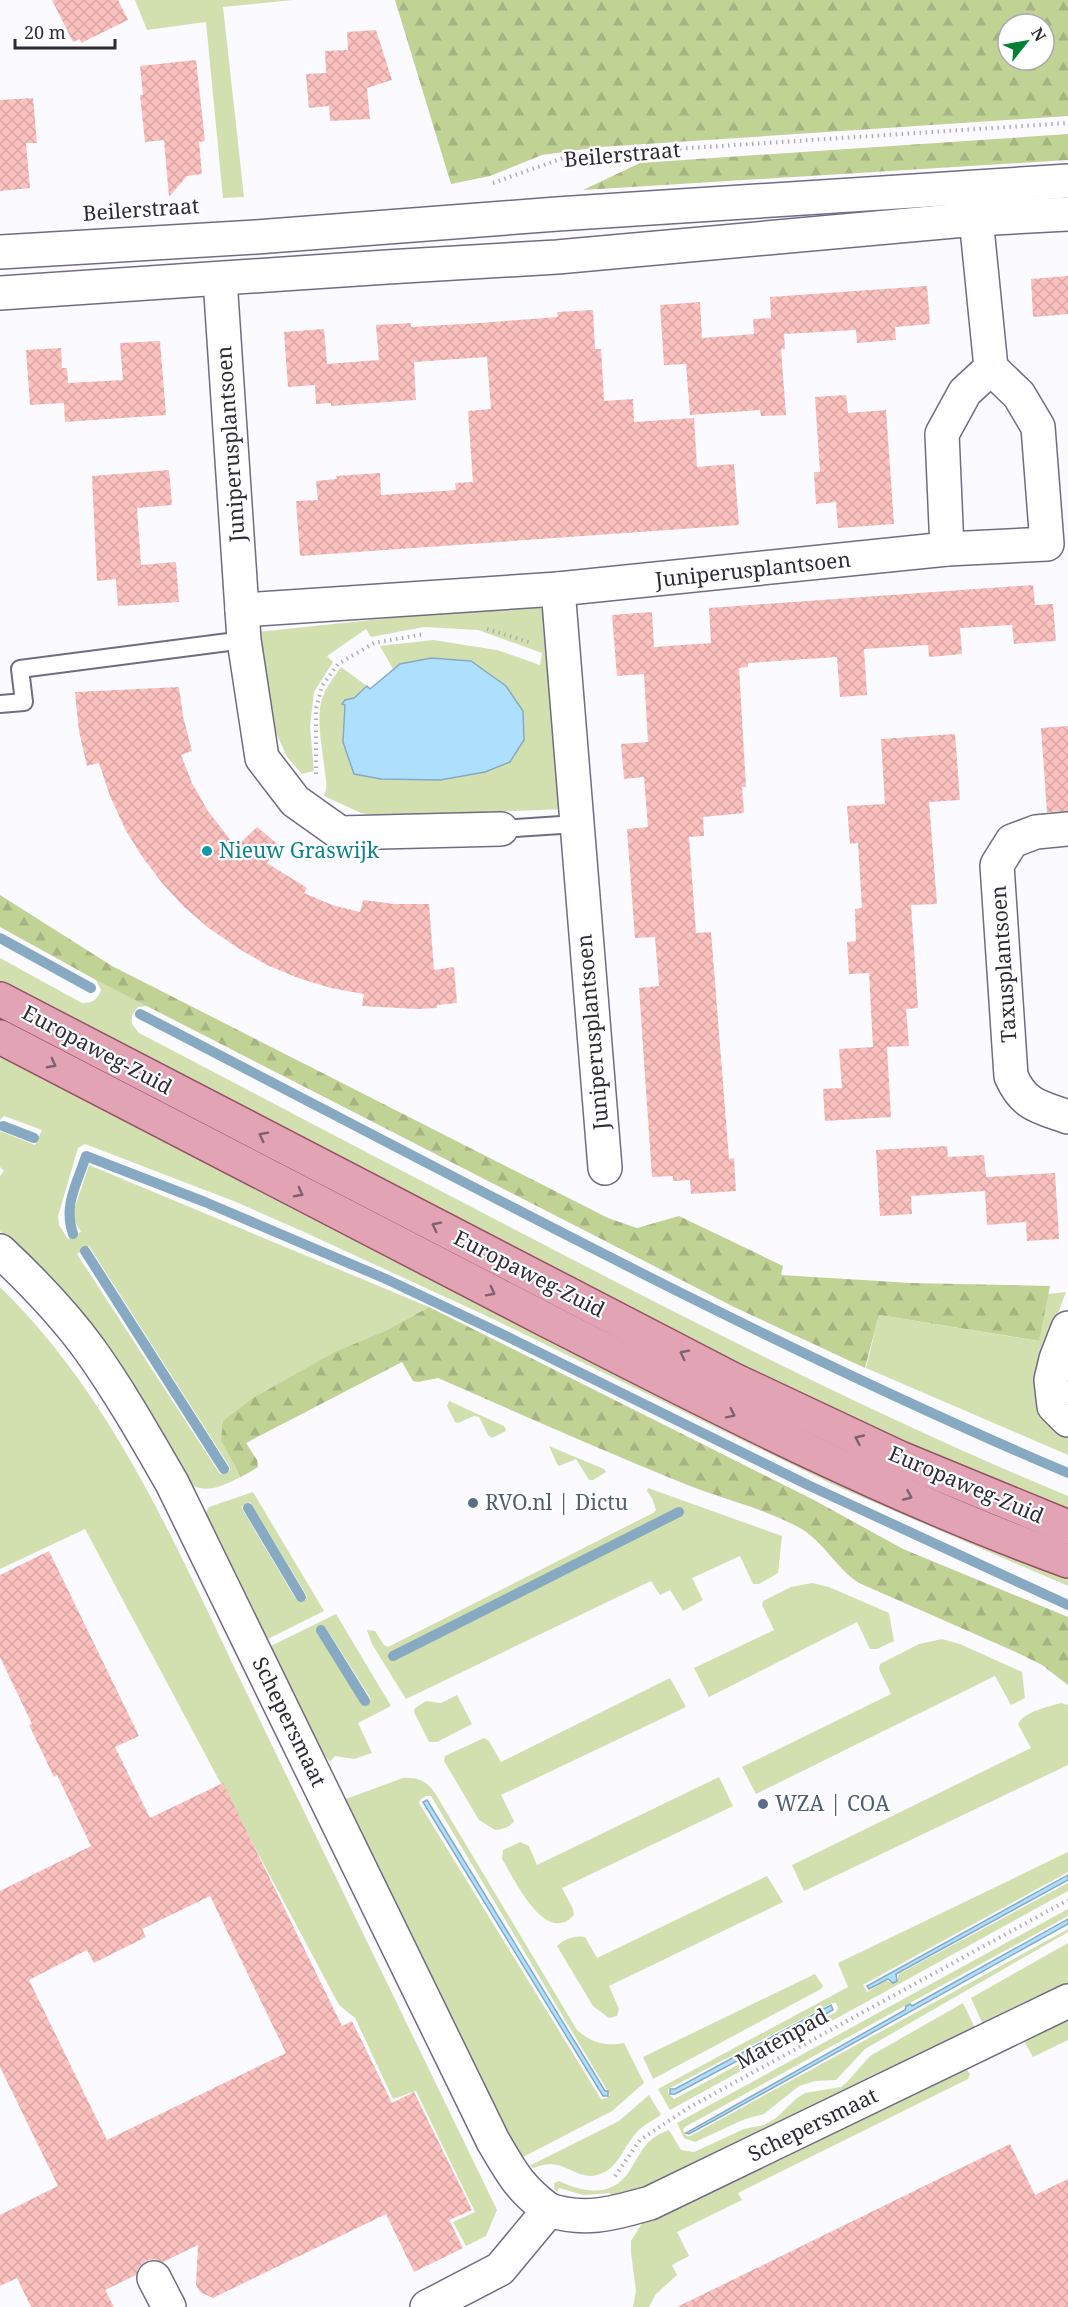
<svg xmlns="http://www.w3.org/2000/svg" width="1068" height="2307" font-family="'Noto Serif',serif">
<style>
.green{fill:#d2e0af;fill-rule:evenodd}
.forest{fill:url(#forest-firs);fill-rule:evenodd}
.water{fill:#aee0fe;stroke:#87aac2;stroke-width:1.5}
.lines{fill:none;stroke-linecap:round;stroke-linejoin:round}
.stream{stroke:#87aac2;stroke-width:10}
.building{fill:url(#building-cross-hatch);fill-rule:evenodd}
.service-casing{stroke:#706c83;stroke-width:20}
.minor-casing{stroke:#706c83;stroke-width:36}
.tertiary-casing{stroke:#706c83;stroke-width:36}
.primary-casing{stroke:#965168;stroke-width:36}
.path{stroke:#afaeb5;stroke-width:4;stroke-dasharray:1.5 4.5;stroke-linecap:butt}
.service{stroke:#fff;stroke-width:16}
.minor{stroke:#fff;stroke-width:33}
.tertiary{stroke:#fff;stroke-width:33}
.primary{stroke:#e2a3b5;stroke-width:33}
.oneway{stroke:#7e616f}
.culture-dot{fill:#0f9aa8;stroke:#fff;stroke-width:2}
.service-dot{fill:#5c6f8a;stroke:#fff;stroke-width:2}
.labels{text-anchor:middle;stroke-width:4.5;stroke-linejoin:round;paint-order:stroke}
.street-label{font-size:21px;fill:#2d2b35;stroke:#fff}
.culture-label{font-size:21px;fill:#0d838f;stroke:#fff;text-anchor:start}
.service-label{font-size:21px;fill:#4e5e75;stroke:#fff;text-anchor:start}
</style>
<defs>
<pattern id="forest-firs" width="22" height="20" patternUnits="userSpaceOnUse" patternTransform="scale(1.5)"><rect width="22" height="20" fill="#c1d295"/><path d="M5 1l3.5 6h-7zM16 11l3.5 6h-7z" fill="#a6b481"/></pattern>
<pattern id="building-cross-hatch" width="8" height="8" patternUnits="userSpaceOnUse" patternTransform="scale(1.5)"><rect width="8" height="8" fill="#fbc1bf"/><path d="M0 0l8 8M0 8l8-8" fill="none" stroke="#d7a6a5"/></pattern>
</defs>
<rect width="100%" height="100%" fill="#fafaff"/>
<g class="green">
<path d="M135 0H293L223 7 244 197 223 198 206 22 147 30Z"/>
<path d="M532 603 549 613 564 809 382 816 361 813 324 796C329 785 325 777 324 765 322 745 316 719 322 699 325 688 334 677 341 667L367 686 345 705 343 742 400 664 393 669 380 646 433 640 497 650 540 665 542 653 478 630 424 627 371 637 366 629 327 656 333 662 314 692 310 726 314 771 302 774 287 757 273 726 258 632Z"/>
<path d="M0 958 82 1003C93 1003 97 1000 101 990L96 980 148 1006 138 1007 132 1015V1024L139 1033C279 1106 419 1180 560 1253 726 1339 894 1424 1068 1496V1517L767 1386 0 989Z"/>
<path d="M0 1054 1068 1576V1586L834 1485 491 1318 304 1232 236 1202 85 1144 78 1148 58 1216 59 1225 68 1239 81 1232 74 1220V1210L89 1165 429 1307 383 1332 221 1441 241 1477C223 1485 208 1495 190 1484 169 1444 147 1402 120 1365 85 1316 43 1273 0 1231V1176L4 1171 0 1167V1131L35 1145 42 1130 4 1116 0 1120ZM89 1246 231 1469 225 1473 220 1474 77 1254Z"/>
<path d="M0 1287C119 1403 181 1559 253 1706 334 1874 416 2042 497 2210L486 2236 466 2246 453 2222 475 2212 416 2091 393 2099 355 2018 339 2005 85 1529 0 1569Z"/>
<path d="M1066 1292 1037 1369 1058 1431 1068 1438V1455L866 1368 879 1315 1038 1341 1048 1294Z"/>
<path d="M449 1401 504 1426 506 1431 492 1438 488 1435 479 1417 474 1416 458 1423 455 1422 447 1406Z"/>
<path d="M549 1446 604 1469 606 1472 593 1480H589L576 1459 559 1466 557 1464Z"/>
<path d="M648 1488 782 1536 778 1573 759 1584H753L740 1556 692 1578 703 1600 683 1611 670 1590 660 1595 651 1581 406 1699 372 1644 367 1630 375 1631 384 1645 388 1647 653 1513 656 1510 652 1498 647 1491Z"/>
<path d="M253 1492 324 1611 266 1640 205 1514 209 1507ZM250 1502 307 1596 305 1600 295 1598 241 1507Z"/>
<path d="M812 1583 829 1587 889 1613 894 1641 877 1649H870L857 1622 709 1697 694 1668 774 1630 762 1605 763 1601 791 1587Z"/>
<path d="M336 1614 391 1706 358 1723 372 1753 354 1759 335 1756 330 1762 321 1751 269 1647ZM321 1626 326 1628 371 1699 362 1705 318 1631Z"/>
<path d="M942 1639 960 1644 1022 1672 1025 1698 1011 1705 995 1676 756 1794 742 1767 891 1694 879 1669 880 1664 919 1644Z"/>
<path d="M670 1678 686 1707 501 1795 514 1821C509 1828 503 1829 495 1830L479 1820 444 1761 445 1756 484 1738 489 1741 501 1762Z"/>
<path d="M457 1695 472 1724 437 1742H429L414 1712 415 1708 426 1701 441 1703Z"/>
<path d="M1061 1703 1068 1705V1765L804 1891 792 1865 1031 1748 1018 1724C1025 1711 1048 1707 1061 1703Z"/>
<path d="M719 1777 733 1806 562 1888 573 1909 574 1915C545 1947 514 1878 502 1859L503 1850 520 1842 529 1846 537 1865Z"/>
<path d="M403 1778C418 1777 427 1781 435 1793L577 2030C590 2042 606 2047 624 2043L644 2083 612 2111 523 2157 496 2114 343 1800ZM426 1796H431L610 2095 607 2098 601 2099 419 1803 421 1799Z"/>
<path d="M1068 1852V1872L888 1971 863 1985 867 1992 886 1981 893 1983 897 1981 899 1974 1068 1883V1891L670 2110 658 2089 848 1987 838 1963ZM832 2003H836L838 2008 836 2012 674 2099 668 2093V2089Z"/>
<path d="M767 1876 783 1902 609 1986 619 2009 617 2016 609 2018 593 2006 557 1946C564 1939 575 1935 585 1937L597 1958Z"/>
<path d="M1068 1909V1916L685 2127 683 2130 687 2136H690L1068 1929V1932L865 2049 836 2080 815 2081 799 2086 764 2114 745 2119 695 2142 684 2138 677 2123Z"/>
<path d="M1068 1943V1986L984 2027 971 1998Z"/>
<path d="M815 1974 823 1986 821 1989 653 2079 643 2057Z"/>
<path d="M963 2003 976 2030 690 2169 639 2189 612 2197 610 2193 583 2195 559 2188 557 2192 554 2189V2183L559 2181C584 2193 613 2198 630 2170 637 2159 642 2147 652 2139 657 2135 663 2132 669 2130L681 2150 694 2152 744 2129 764 2125 776 2118 797 2098 805 2093 841 2087 847 2082 870 2056Z"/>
<path d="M1068 2015V2040L1033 2057 1022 2037Z"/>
<path d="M965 2067 970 2074 968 2079 738 2193 742 2200 677 2232 689 2256 672 2265 677 2275 656 2294 649 2307H633L636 2291 631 2253V2241L644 2220Z"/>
<path d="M649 2095 661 2115C653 2120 644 2125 638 2131 623 2146 619 2170 597 2175 574 2181 564 2155 534 2168L529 2166 619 2121Z"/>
</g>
<g class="forest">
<path d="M395 0H1068V116L600 147 542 155 490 176 451 184ZM1008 24H1044V60H1008Z"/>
<path d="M1068 134V160L583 190 640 163Z"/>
<path d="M0 895 112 966 608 1218 637 1228 679 1216 783 1266 781 1275 911 1283 1050 1286 1039 1341 879 1315 865 1368 734 1307 96 980 0 927Z"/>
<path d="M429 1307 814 1500 903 1549 1068 1617V1685L1042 1665 1020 1654 859 1583C836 1568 824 1542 800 1528 764 1508 722 1499 685 1484 602 1450 520 1414 438 1378L418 1382 413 1381 402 1362 246 1443 257 1460 258 1467 241 1477 221 1441 223 1421 253 1398 335 1352 383 1332Z"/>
</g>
<g class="water">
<path d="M431 658 471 661 506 686 523 711 524 740 510 762 485 772 440 780 381 779 354 774 343 742 345 705 342 704 345 700 354 698 367 686 370 689 400 664Z"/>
<path d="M427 1800 605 2091H608V2096H603L423 1802Z"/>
<path d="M1068 1875V1880L896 1974 897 1981 893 1983 888 1979 869 1989 867 1986Z"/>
<path d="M1068 1919V1924L722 2116 689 2134 686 2133 905 2010 906 2006 910 2004 912 2006Z"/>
<path d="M831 2005 833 2010 675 2094H670V2089H675Z"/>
</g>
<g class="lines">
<g class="stream">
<path d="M0 938 91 988"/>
<path d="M140 1014C447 1172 750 1338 1068 1473"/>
<path d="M3 1126 34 1138"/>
<path d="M73 1234C63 1205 77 1184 86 1156L205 1202 386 1279 504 1335 810 1486 1068 1605"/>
<path d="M85 1251 224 1469"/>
<path d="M248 1508 301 1597"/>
<path d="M321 1630 365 1701"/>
<path d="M393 1656 679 1512"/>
</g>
</g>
<g class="building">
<path d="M52 0H118L128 20 81 43 80 39 73 42Z"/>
<path d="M376 30 392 80 367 88 370 119 330 121 329 106 309 108 306 74 326 73 325 51 348 50 347 32Z"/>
<path d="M196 60 205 141 199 142 202 174 187 176 169 197 164 140 145 142 140 95H143L140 66Z"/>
<path d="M33 98 37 143H26L30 188 0 191V100Z"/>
<path d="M1068 276V314L1033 317 1031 279Z"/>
<path d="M927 286 930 324 895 327 896 340 857 343 856 330 784 334 785 349H781L786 415 761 416 760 410 690 415 686 364 664 365 660 305 700 302 702 338 754 334 753 319 771 318 770 297Z"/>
<path d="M593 310 595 349H601L604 401 633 399 634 422 694 418 697 467 734 464 739 525 300 556 296 501 318 500 316 481 337 479 336 476 380 473 381 495 456 490 455 483 473 482 468 411 491 409 487 357 414 362 416 400 331 406V403L316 404 315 385 288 387 284 332 324 329 327 364 379 360 376 325 411 323V327L480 323 558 317 557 312Z"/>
<path d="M160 341 166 415 65 422 64 403 30 405 26 350 61 348 62 368H67L68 383 123 380 120 343Z"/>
<path d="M846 395 848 413 886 410 894 524 838 528 836 502 816 504 814 472H820L815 397Z"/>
<path d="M169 470 172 505 137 508 141 565 176 562 179 602 118 606 116 579 97 581 92 476Z"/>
<path d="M1033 585 1035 605 1053 604 1056 641 1014 644 1012 625 960 628 962 654 929 657 928 645 864 649 867 695 840 697 837 657 748 663V667L739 668 746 787H742L744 813 703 817 704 836 689 837 696 933 711 932 729 1159 734 1158 736 1191 691 1194 690 1180 673 1181V1176L652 1177 639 988 659 986 655 937 635 938 627 829 648 827 644 777 624 779 621 744 648 742 644 674 617 676 612 615 652 612 654 647 711 643 709 608Z"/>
<path d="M179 687 183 716 192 751 181 755 192 783 208 811 236 847 257 827 280 846 267 863 307 888 304 893 332 905 360 912 363 900 394 904H429L434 970 454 967 457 1003 437 1005V1008L417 1009 362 1006 364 994 331 988 298 978 267 965 241 950 210 929 184 907 162 883 141 855 125 829 110 796 99 763 87 766 79 731 75 692Z"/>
<path d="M1068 726V811L1047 812 1041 728Z"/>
<path d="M955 734 960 800 929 802 937 904 911 905 918 1008 906 1009 909 1046 887 1047 891 1117 825 1121 823 1089 842 1088 839 1049 873 1047 869 973 849 974 847 942 856 941 855 909 862 908 858 843 850 844 847 806 885 804 881 739Z"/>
<path d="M947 1146 948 1157 984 1155 986 1177 1055 1173 1059 1239 1027 1241 1026 1222 987 1225 985 1191 911 1196 912 1214 880 1216 876 1150Z"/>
<path d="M49 1551 139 1736 115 1747 150 1818 223 1783 342 2026 352 2021 392 2103 414 2092 472 2210 449 2220 463 2248 414 2272 386 2214 213 2298 200 2292 196 2285 198 2245 163 2262 154 2259 146 2261 139 2267 136 2275 105 2290 114 2307H31L17 2278 0 2286V2215L58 2186 0 2067V1891L91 1846 57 1775 54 1777 29 1725 32 1724 0 1657V1575ZM210 1896 286 2053 107 2140 29 1980 87 1950 94 1963 146 1937 142 1929Z"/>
<path d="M1010 2144 1035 2195 1068 2179V2307H677Z"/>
</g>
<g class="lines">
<defs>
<g id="service">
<path d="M0 704 24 702 20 669 244 640"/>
<path d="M501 829 576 824"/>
</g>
<g id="minor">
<path d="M220 279 244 640 262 758 295 801 340 833 501 829"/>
<path d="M0 293 387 267 557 257 976 219 1068 214"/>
<path d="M947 549 942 434 965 392 991 368 974 198"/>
<path d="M558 589 605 1168"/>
<path d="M242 610 558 589 947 549 1047 544 1038 427 1019 395 991 368"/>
<path d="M1068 829 1036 832 1012 841 997 865 1011 1076C1024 1106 1040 1107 1068 1117"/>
<path d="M0 1251C32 1281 64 1314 90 1350 120 1392 146 1438 172 1483L493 2141C512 2173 519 2188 549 2210"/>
<path d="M1068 1328 1056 1359 1051 1380 1054 1406 1068 1420"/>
<path d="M154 2278 169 2307"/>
<path d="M427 2307 500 2269 549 2210C586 2222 614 2213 650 2203L1068 2001"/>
</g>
<path id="tertiary" d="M0 252 256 237 557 214 1068 181"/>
<g id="primary">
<path d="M0 999 732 1379 900 1458 1068 1527"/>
<path d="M0 1037C185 1134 371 1231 558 1326 724 1411 892 1497 1068 1561"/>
</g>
</defs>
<use href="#service" class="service-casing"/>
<use href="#minor" class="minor-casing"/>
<use href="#tertiary" class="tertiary-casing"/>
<use href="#primary" class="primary-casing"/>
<g class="path">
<path d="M493 183 569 156 1068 123"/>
<path d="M487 629 529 642"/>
<path d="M316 774V709L322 686 338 664 374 643 424 634"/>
<path d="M615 2176 640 2140 688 2108 1068 1900"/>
</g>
<use href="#service" class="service"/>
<use href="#minor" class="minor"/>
<use href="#tertiary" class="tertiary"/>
<use href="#primary" class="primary"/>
</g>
<defs><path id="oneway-chevron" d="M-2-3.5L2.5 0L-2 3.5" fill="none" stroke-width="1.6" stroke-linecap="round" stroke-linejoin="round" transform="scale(1.5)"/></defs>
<g class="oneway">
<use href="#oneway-chevron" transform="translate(52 1064) rotate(28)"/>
<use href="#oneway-chevron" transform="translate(263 1136) rotate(-153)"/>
<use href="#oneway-chevron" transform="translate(299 1193) rotate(28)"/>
<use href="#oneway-chevron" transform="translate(436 1226) rotate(-153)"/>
<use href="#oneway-chevron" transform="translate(491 1292) rotate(27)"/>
<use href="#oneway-chevron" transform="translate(684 1354) rotate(-153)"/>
<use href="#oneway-chevron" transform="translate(731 1414) rotate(26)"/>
<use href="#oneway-chevron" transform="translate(859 1439) rotate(-155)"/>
<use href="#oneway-chevron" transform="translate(908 1496) rotate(24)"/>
</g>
<circle class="culture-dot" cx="207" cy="851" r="6"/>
<g class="service-dot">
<circle cx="473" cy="1503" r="6"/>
<circle cx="763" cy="1804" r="6"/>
</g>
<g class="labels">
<g class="street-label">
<text transform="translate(622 155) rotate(-5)" y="7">Beilerstraat</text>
<text transform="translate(141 210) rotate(-4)" y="7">Beilerstraat</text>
<text transform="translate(231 444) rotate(-94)" y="7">Juniperusplantsoen</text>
<text transform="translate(753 570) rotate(-6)" y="7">Juniperusplantsoen</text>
<text transform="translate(1004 964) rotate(-94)" y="7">Taxusplantsoen</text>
<text transform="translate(593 1032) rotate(-95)" y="7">Juniperusplantsoen</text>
<text transform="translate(97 1050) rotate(28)" y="7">Europaweg-Zuid</text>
<text transform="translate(529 1274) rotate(27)" y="7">Europaweg-Zuid</text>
<text transform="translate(966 1485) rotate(23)" y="7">Europaweg-Zuid</text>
<text transform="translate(289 1722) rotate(64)" y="7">Schepersmaat</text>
<text transform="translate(782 2039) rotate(-29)" y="7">Matenpad</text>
<text transform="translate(813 2125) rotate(-26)" y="7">Schepersmaat</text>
</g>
<g class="culture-label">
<text x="219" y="858">Nieuw Graswijk</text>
</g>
<g class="service-label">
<text x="485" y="1510">RVO.nl | Dictu</text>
<text x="775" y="1811">WZA | COA</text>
</g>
</g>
<g transform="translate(1026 42) rotate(59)"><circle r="28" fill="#ffffff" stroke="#abaaae" stroke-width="1.5"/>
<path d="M0-4.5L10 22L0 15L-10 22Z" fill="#067f37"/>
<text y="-9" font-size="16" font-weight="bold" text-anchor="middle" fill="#2d2b35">N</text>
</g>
<path d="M15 39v9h100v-9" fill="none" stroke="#2d2b35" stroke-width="3"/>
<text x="24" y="39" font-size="18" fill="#2d2b35" stroke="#ffffff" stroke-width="4.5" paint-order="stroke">20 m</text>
</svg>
